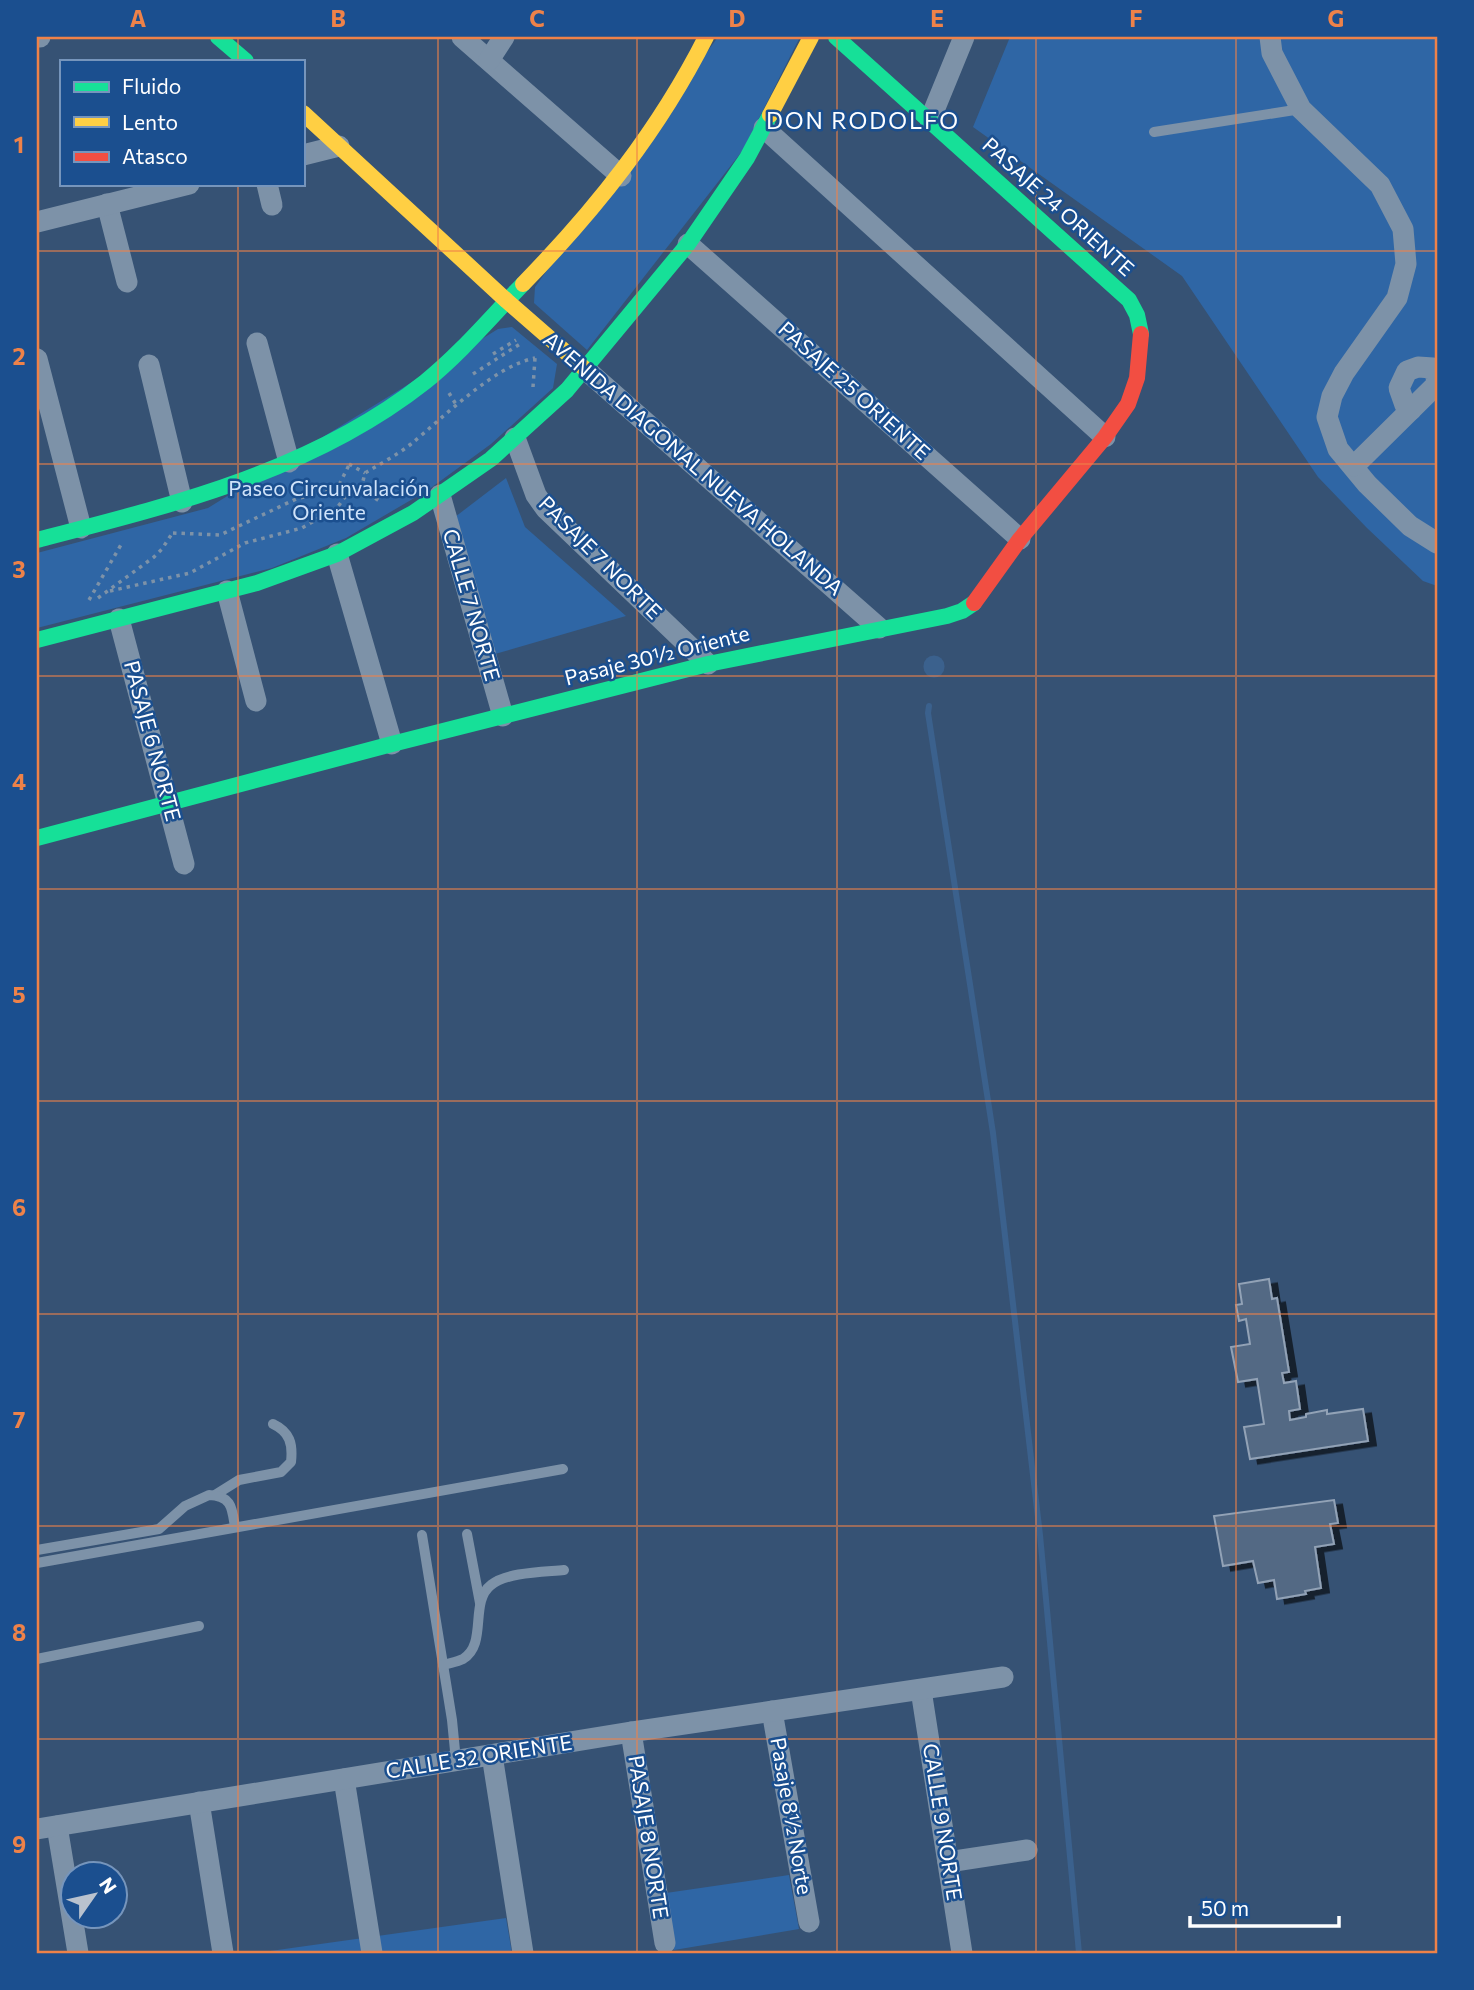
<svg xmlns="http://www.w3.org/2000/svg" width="1474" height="1990" font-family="Commissioner,sans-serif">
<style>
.green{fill:#2f66a5}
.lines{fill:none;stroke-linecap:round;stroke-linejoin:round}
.stream{stroke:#3b618d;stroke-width:6}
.canal{stroke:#3b618d;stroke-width:21}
.building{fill:#526984;stroke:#92a2b6;stroke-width:2;filter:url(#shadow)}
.path{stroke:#7d92a8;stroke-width:3.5;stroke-dasharray:3.5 5;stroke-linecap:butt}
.lane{stroke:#7d92a8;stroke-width:10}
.street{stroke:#7d92a8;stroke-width:21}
.fast{stroke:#16e098;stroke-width:16}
.slow{stroke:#ffcf43;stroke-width:16}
.jam{stroke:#f24e42;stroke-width:16}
.grid{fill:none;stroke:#ee8249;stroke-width:2;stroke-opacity:0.55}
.labels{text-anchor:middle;stroke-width:5;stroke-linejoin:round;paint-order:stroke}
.street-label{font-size:21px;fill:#fff;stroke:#1b4f8f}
.park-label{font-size:21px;fill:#cfe3fa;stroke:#1b4f8f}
.neighbourhood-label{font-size:23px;letter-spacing:2px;fill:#fff;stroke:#1b4f8f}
.neatline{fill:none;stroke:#ee8249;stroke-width:2.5}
.grid-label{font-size:23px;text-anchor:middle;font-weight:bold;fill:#ee8249}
</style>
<defs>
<filter id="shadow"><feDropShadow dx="8" dy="4.5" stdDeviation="0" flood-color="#0009"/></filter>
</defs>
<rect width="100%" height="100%" fill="#365274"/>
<g class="green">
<path d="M718 37H800L743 150 587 350 534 303 535 287Z"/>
<path d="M1010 37H1437V586L1423 581 1367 528 1318 477 1182 276 973 127Z"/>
<path d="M512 327 557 364 553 388 491 444 428 490 346 538 272 568 37 628V553L208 508 498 329Z"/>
<path d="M506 478 525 527 626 616 495 654 451 520Z"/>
<path d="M789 1875 799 1929 674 1950 666 1893Z"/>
<path d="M506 1918 512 1953H256Z"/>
</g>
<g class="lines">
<path class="stream" d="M929 706 928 713 993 1133 1040 1535 1079 1953"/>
<path class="canal" d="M934 667V666"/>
</g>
<g class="building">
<path d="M1269 1279 1272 1299 1277 1298 1289 1372 1282 1373 1284 1383 1296 1381 1300 1409 1289 1411 1290 1420 1306 1417V1414L1327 1410V1414L1363 1409 1368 1441 1250 1459 1244 1427 1264 1424 1257 1379 1238 1382 1231 1347 1250 1344 1246 1319 1239 1321 1236 1305 1242 1304 1239 1284Z"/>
<path d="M1334 1500 1338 1523 1330 1524 1334 1544 1315 1547 1321 1588 1305 1591 1306 1594 1277 1599 1274 1580 1258 1583 1253 1561 1223 1566 1214 1516Z"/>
</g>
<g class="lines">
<g class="path">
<path d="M493 354 516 340"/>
<path d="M473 374 520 344"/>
<path d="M533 387 535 358"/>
<path d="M449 393 457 406"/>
<path d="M349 464 365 473"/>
<path d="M361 489 381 502"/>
<path d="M361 489 365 473C380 464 397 455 411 444 444 417 494 366 535 358"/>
<path d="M173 533 220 535 296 499 337 489 349 465"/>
<path d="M110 591 190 573 245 543 302 528 337 508 345 497 361 489"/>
<path d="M98 598 154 557 162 549 173 532"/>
<path d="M89 600 122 543"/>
</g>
<g class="lane">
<path d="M1154 132 1301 109"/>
<path d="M215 1495 239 1480 281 1472 291 1462C293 1444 290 1432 273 1424"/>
<path d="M467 1534 480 1603"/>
<path d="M422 1535 452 1720 456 1761"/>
<path d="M37 1550 159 1529 185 1506 209 1495C232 1496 232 1508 235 1527"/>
<path d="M37 1563 563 1469"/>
<path d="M37 1659 199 1626"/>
<path d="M443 1665C449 1663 457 1662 463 1659 488 1644 469 1602 491 1585 507 1572 544 1572 564 1570"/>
</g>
<g class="street">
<path d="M37 37H40"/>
<path d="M462 37 621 176"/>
<path d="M1270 37 1272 53 1301 109 1380 185 1403 229 1406 264 1397 298 1344 373 1332 396 1327 417 1338 449 1367 484 1410 526 1437 543"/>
<path d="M489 60 504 37"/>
<path d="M930 120 964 37"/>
<path d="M764 128 1105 437"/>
<path d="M303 155 339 146"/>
<path d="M267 184 272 205"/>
<path d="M107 204 127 282"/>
<path d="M37 222 189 184"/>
<path d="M688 244 1020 539"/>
<path d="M257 343 289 462"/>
<path d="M37 359 81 528"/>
<path d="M149 365 182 502"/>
<path d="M585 369 879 628"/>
<path d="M1411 410 1405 405 1399 388 1407 371 1418 367 1433 368 1437 380"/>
<path d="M515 438 536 495 546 509 708 664"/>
<path d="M1354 466 1437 384"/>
<path d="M440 495 503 716"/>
<path d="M337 554 392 744"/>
<path d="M227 591 256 701"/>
<path d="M119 619 184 864"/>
<path d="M921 1690 962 1953"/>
<path d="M772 1711 809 1922"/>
<path d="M631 1732 665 1943"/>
<path d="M492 1755 523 1953"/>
<path d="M344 1779 372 1953"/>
<path d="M199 1802 223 1953"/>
<path d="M57 1826 78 1953"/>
<path d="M37 1829 631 1732 1003 1677"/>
<path d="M948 1862 1027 1850"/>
</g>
<g class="fast">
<path d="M218 37 246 61"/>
<path d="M836 37 1129 300 1137 315 1141 334"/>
<path d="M37 540C173 505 312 471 425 382 461 353 491 317 523 284"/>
<path d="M37 640 257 583 337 554 413 513 491 459 567 390 688 244 747 158 770 115"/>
<path d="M37 838 392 744 708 664 947 616 962 611 974 603"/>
</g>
<g class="slow">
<path d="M303 113 507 301 585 369"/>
<path d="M770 115 811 37"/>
<path d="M523 284C596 209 659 130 706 37"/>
</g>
<path class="jam" d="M974 603 1020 539 1105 437 1128 404 1137 378 1141 334"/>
</g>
<path class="grid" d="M238 37V61M438 37V1953M637 37V1953M837 37V1953M1036 37V1953M1236 37V1953M238 184V1953M37 251H1437M37 464H1437M37 676H1437M37 889H1437M37 1101H1437M37 1314H1437M37 1526H1437M37 1739H1437"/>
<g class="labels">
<g class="street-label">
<text transform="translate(1058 207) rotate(42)" y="7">PASAJE 24 ORIENTE</text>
<text transform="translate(854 391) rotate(42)" y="7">PASAJE 25 ORIENTE</text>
<text transform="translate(693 464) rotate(41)" y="7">AVENIDA DIAGONAL NUEVA HOLANDA</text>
<text transform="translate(600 558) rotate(45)" y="7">PASAJE 7 NORTE</text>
<text transform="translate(471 605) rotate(74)" y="7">CALLE 7 NORTE</text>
<text transform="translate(657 656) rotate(-14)" y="7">Pasaje 30½ Oriente</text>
<text transform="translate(152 741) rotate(75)" y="7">PASAJE 6 NORTE</text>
<text transform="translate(479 1757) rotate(-9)" y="7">CALLE 32 ORIENTE</text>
<text transform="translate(791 1816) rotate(80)" y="7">Pasaje 8½ Norte</text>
<text transform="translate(942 1822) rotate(81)" y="7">CALLE 9 NORTE</text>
<text transform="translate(648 1837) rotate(81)" y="7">PASAJE 8 NORTE</text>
</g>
<g class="park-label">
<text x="329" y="496">Paseo Circunvalación<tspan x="329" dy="24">Oriente</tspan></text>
</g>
<g class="neighbourhood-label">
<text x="863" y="129">DON RODOLFO</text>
</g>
</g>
<rect width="1474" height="1990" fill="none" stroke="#1b4f8f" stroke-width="77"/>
<rect x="60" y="60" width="245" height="126" fill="#1b4f8f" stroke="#7695bc" stroke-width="2"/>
<rect x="74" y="82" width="35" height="10" fill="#16e098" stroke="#7695bc" stroke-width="2"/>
<text x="122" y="94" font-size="21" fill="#ffffff">Fluido</text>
<rect x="74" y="117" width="35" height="10" fill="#ffcf43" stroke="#7695bc" stroke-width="2"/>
<text x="122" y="130" font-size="21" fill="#ffffff">Lento</text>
<rect x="74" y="152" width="35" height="10" fill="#f24e42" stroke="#7695bc" stroke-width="2"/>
<text x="122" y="164" font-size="21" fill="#ffffff">Atasco</text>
<g transform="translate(94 1895) rotate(56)"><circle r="33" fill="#1b4f8f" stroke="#7695bc" stroke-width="2"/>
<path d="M0-5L12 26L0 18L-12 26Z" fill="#b9c2ce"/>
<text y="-10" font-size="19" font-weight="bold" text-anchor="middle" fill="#ffffff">N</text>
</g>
<path d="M1190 1916v10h149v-10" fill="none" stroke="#ffffff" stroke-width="3.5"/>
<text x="1201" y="1916" font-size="21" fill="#ffffff" stroke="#1b4f8f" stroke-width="5" paint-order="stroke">50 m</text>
<rect x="38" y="38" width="1398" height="1914" class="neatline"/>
<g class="grid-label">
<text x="138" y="27">A</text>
<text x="338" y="27">B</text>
<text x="537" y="27">C</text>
<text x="737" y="27">D</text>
<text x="937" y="27">E</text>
<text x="1136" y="27">F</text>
<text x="1336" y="27">G</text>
<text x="19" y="153">1</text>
<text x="19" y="365">2</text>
<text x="19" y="578">3</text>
<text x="19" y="790">4</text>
<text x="19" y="1003">5</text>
<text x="19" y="1216">6</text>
<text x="19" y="1428">7</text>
<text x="19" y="1641">8</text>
<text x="19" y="1853">9</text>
</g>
</svg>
